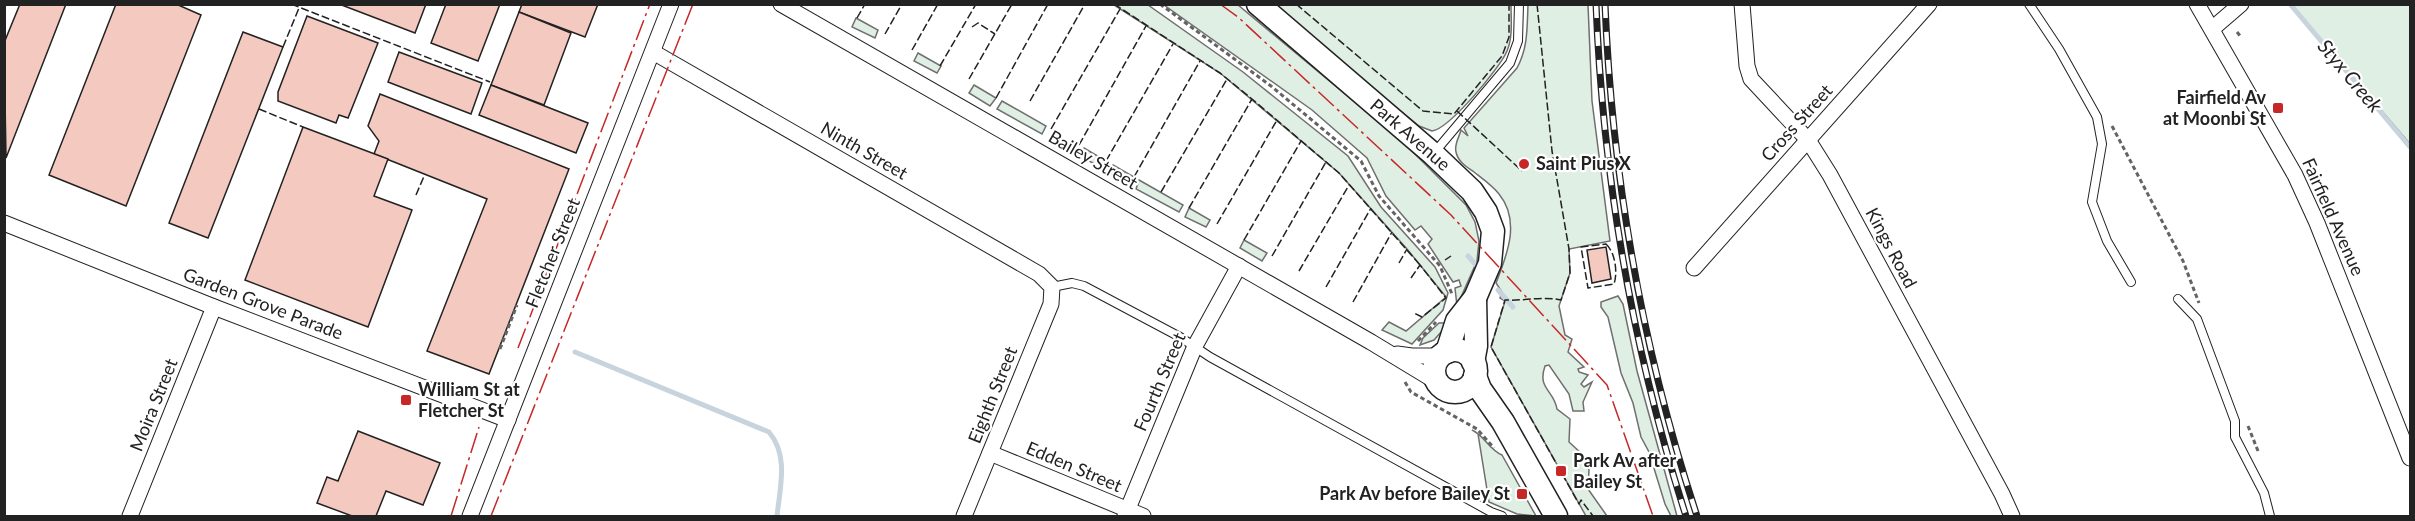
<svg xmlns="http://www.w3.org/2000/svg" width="2415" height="521" font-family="Lato,sans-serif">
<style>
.green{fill:#e0efe3;stroke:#6f6f6f;stroke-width:1.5}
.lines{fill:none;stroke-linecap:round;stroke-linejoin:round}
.stream{stroke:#c7d3dd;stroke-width:5}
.building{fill:#f3c9c0;stroke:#222;stroke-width:1.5}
.lane-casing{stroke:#222;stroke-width:10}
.street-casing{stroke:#222;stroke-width:17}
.secondary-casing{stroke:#222;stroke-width:25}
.path{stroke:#646464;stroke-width:3;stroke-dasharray:4.5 3;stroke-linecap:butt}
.lane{stroke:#fff;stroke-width:8}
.street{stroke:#fff;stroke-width:15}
.secondary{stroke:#fff;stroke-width:22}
.rail-casing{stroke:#222;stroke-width:7}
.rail{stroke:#fff;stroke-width:4.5;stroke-dasharray:14;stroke-linecap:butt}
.fence{stroke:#222;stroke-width:1.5;stroke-dasharray:8 3;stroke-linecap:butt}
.power{stroke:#c62828;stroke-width:1.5;stroke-dasharray:21 4.5 3 4.5;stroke-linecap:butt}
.poi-dot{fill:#c62828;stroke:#fff;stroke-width:2}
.labels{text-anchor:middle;stroke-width:4.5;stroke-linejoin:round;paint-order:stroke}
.poi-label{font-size:18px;font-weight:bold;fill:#222;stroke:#fff;text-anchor:start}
.street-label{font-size:18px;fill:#222;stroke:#fff}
.water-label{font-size:20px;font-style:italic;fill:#222;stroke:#fff}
</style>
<rect width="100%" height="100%" fill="#fff"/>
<g class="green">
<path d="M1114 5H1148L1243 72 1348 156 1381 207 1435 267 1448 293 1443 310 1412 344 1382 330 1389 322 1406 331 1446 297 1407 249 1339 173 1220 73Z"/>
<path d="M1164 5H1238L1403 142 1466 205 1475 222 1479 241 1477 261 1457 306 1455 288 1461 286 1459 280 1453 282 1428 244 1432 239 1421 226 1415 230 1386 196 1367 158 1312 110Z"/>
<path d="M1270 5H1511C1511 20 1513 37 1507 51 1500 68 1449 129 1432 131L1419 126Z"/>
<path d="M1528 5H1588L1592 101 1610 241 1569 249 1570 273 1559 306 1565 335 1572 339 1568 352 1584 367 1578 369 1579 372 1588 375 1581 384 1584 387 1592 382 1583 402 1584 411H1573L1569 394 1549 365 1545 366C1537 389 1554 390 1557 409L1570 419 1569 442 1583 455 1589 470 1588 489 1607 516H1586L1491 347 1505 301 1500 298 1502 292 1496 283C1507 255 1521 221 1499 194 1493 186 1483 179 1474 172 1467 167 1458 162 1456 152 1454 144 1459 138 1461 130L1468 136 1464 128 1517 68C1528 48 1527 28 1528 5Z"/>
<path d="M2291 5H2410V144Z"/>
<path d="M856 18 878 30 875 38 852 27Z"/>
<path d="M918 53 941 66 937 73 914 61Z"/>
<path d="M974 85 996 98 990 106 969 93Z"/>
<path d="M1002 101 1046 126 1042 134 997 109Z"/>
<path d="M1084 148 1106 161 1103 168 1081 157Z"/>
<path d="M1113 165 1134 177 1130 184 1109 173Z"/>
<path d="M1139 180 1183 205 1179 212 1136 189Z"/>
<path d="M1189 208 1210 220 1206 227 1185 217Z"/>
<path d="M1244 240 1267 253 1262 261 1240 248Z"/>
<path d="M1618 296 1623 304 1637 371 1677 516H1671L1665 504 1649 452 1641 437 1633 403 1621 373 1608 317 1601 307V302Z"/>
<path d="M1439 323H1449L1434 340 1420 345 1423 338Z"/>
<path d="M1472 430C1484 435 1489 450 1502 455L1536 516 1517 514 1489 502 1478 434Z"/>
</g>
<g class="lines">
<g class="stream">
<path d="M2290 4 2410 147"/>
<path d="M1468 256 1476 265"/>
<path d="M1498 290 1513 307"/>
<path d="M575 352 769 432C789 456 780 487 777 516"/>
</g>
</g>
<g class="building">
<path d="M20 4H66L6 158 4 43Z"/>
<path d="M116 4H176L201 15 126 206 49 175Z"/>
<path d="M339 4H426L415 33Z"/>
<path d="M446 4H500L478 61 431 43Z"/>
<path d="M522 4H598L585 37 519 12Z"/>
<path d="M519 12 571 33 544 105 491 85Z"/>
<path d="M307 16 378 43 348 118 339 115 336 123 278 101V92Z"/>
<path d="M243 32 283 47 208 238 169 223Z"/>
<path d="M399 52 482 83 471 114 388 82Z"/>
<path d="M491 85 588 123 576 153 479 115Z"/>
<path d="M380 94 569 169 489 374 427 351 487 199 374 154 379 141 368 126Z"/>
<path d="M303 127 388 159 374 196 412 210 368 327 245 280Z"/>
<path d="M1606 247 1611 279 1592 283 1587 250Z"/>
<path d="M358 431 440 463 423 505 386 491 376 516H352L317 503 327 477 338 481Z"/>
</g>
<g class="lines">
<defs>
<g id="lane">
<path d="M2029 4 2059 49 2097 117 2102 144 2092 202 2107 241 2131 282"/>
<path d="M1434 153 1510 63 1518 41 1519 4"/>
<path d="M1052 287 1072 283 1084 286 1180 337 1210 357 1491 512 1502 516"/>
<path d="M2178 299 2197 319 2235 421V437L2264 493 2270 516"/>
</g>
<g id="street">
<path d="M781 4 1371 342 1437 382"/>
<path d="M1742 4 1747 66 1751 79 1808 140 1830 175 2002 494 2012 516"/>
<path d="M2197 4 2295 175 2317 223 2410 458"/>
<path d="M2212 29 2241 4"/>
<path d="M653 52 1039 274 1052 287 1051 304 964 516"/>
<path d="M4 223 214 307 508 420"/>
<path d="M1694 268 1929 4"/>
<path d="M1397 354 1412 356H1441"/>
<path d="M990 453 1143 516"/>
<path d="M130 516 214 307"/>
<path d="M470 516 671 4"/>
<path d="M1125 516 1195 346 1239 266"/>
</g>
<g id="secondary">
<path d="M1258 4 1433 154 1472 191 1486 212 1493 231 1490 263 1475 298 1457 321 1447 352"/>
<circle cx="1455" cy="371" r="21"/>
<path d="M1473 362 1476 346 1475 298"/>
<path d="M1475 376 1480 389 1503 422 1556 516"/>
</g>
</defs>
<use href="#lane" class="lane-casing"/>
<use href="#street" class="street-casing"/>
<use href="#secondary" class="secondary-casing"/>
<g class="path">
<path d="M1160 4 1271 86 1361 161 1379 196 1440 266 1452 294"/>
<path d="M2237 32 2241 37"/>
<path d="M2112 126 2183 261 2199 303"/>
<path d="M1418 341 1436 322"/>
<path d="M500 349 517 305"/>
<path d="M1405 382 1411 392 1477 429 1494 448"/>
<path d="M2248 426 2258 451"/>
</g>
<use href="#lane" class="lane"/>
<use href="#street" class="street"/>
<use href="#secondary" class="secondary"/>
<defs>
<g id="rail">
<path d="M1596 4C1603 179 1633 351 1686 516"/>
<path d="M1605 4C1612 178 1643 352 1697 516"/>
</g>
</defs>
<use href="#rail" class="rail-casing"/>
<use href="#rail" class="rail"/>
<g class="fence">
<path d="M291 4 490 82"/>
<path d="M1114 4 1220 73 1252 99 1339 173 1420 265"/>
<path d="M1296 4 1423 111 1454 114 1502 56 1509 37V4"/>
<path d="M1537 4 1552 151 1569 249 1570 273 1561 300C1541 296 1525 301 1505 300L1491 347 1579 504 1581 500 1593 516"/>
<path d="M857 18 865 4"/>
<path d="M972 27 978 23 995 34"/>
<path d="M885 34 902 4"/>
<path d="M283 47 299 8"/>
<path d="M912 50 938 4"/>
<path d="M940 66 976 4"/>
<path d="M969 79 1012 4"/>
<path d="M996 98 1048 4"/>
<path d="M1030 101 1085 4"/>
<path d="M259 109 303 127"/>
<path d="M1457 111 1522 171"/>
<path d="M1051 129 1120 9"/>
<path d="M1079 145 1146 26"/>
<path d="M1106 161 1173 44"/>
<path d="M1134 177 1200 61"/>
<path d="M1161 192 1227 79"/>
<path d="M416 195 425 174"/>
<path d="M1189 208 1252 99"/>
<path d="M1217 224 1277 120"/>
<path d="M1244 240 1301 141"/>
<path d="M1606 244C1615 252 1618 272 1614 284L1588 288 1581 247Z"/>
<path d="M1272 256 1326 162"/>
<path d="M1445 260 1451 256"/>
<path d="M1399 263 1407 249"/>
<path d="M1299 271 1349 185"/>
<path d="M1411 278 1420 265 1446 298 1422 317 1414 313"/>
<path d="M1326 287 1371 208"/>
<path d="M1353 302 1392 232"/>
</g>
<g class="power">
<path d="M1220 4 1238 17 1451 215 1607 385 1653 516"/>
<path d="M518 348 650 4"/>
<path d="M451 516 479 427"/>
<path d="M491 516 693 4"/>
</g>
</g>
<g class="poi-dot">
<rect x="2272" y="102" width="12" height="12" rx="3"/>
<circle cx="1524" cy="164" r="6"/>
<rect x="400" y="394" width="12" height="12" rx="3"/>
<rect x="1555" y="465" width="12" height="12" rx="3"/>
<rect x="1516" y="488" width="12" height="12" rx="3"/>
</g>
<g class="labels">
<g class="poi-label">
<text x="2266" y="104" text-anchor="end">Fairfield Av<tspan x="2266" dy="21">at Moonbi St</tspan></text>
<text x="1536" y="170">Saint Pius X</text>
<text x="418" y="396">William St at<tspan x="418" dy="21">Fletcher St</tspan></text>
<text x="1573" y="467">Park Av after<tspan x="1573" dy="21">Bailey St</tspan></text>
<text x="1510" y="500" text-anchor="end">Park Av before Bailey St</text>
</g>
<g class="street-label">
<text transform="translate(1797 123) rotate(-48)" y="6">Cross Street</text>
<text transform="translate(1410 135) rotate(41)" y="6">Park Avenue</text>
<text transform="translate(864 151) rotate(30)" y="6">Ninth Street</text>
<text transform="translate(1093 160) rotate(30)" y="6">Bailey Street</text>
<text transform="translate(2333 217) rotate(66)" y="6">Fairfield Avenue</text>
<text transform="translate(1891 248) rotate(62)" y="6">Kings Road</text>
<text transform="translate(553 253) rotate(-68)" y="6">Fletcher Street</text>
<text transform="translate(263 304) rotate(21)" y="6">Garden Grove Parade</text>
<text transform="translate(1160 382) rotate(-67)" y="6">Fourth Street</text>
<text transform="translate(993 395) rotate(-68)" y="6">Eighth Street</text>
<text transform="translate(154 405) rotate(-68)" y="6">Moira Street</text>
<text transform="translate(1074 467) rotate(23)" y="6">Edden Street</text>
</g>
<g class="water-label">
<text transform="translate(2350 76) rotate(50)" y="7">Styx Creek</text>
</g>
</g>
<rect width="2415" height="521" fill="none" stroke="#222222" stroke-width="12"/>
</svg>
